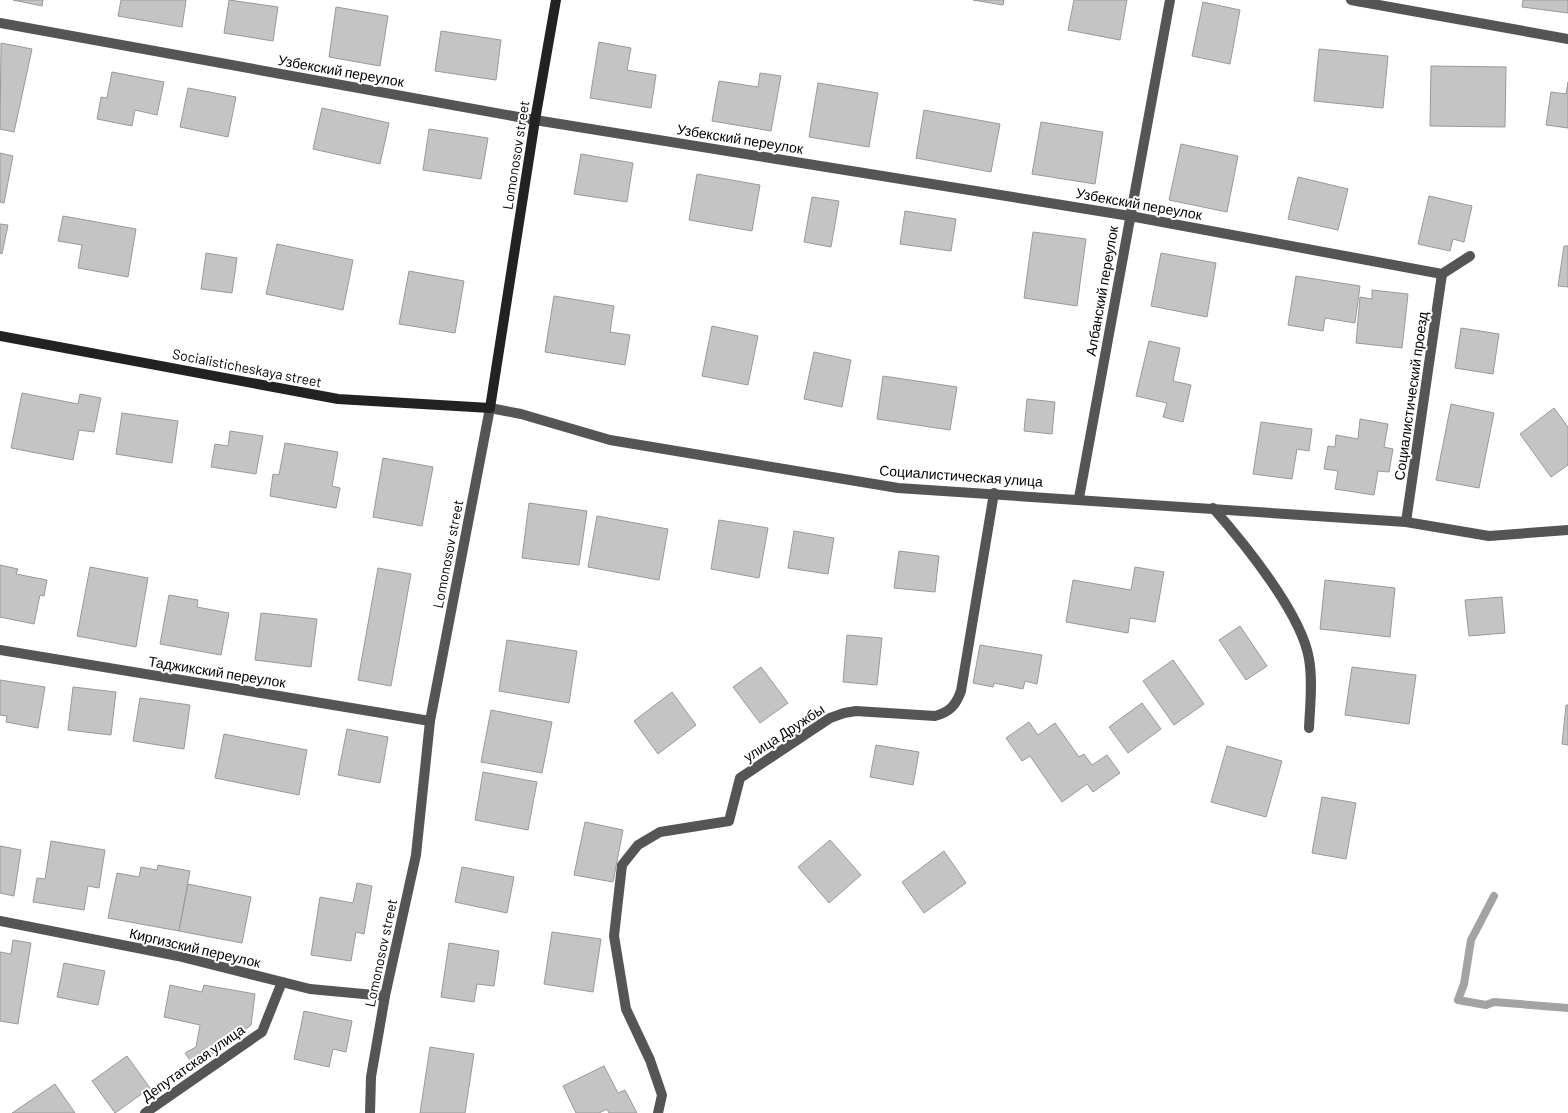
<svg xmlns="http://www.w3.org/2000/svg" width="1568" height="1113" font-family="Barlow,sans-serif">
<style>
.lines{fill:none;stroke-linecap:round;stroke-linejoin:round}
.stream{stroke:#a3a3a3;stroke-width:8}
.building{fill:#c4c4c4;stroke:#999}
.lane{stroke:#555;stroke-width:10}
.street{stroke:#555;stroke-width:10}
.secondary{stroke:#222;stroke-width:10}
.labels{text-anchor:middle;stroke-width:4;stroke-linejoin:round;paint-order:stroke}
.street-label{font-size:14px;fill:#000;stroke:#fff}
</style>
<rect width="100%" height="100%" fill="#fff"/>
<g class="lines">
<path class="stream" d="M1494 896 1471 940 1464 984 1458 1000 1486 1005 1494 1002 1568 1008"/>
</g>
<g class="building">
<path d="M13 0H43L42 6Z"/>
<path d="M121 0H186L182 27 118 16Z"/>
<path d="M229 0 278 7 273 41 224 33Z"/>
<path d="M973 0H1004L1003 5Z"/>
<path d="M1074 0H1127L1120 40 1068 30Z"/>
<path d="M1523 0H1568V13L1522 7Z"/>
<path d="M1203 2 1240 10 1230 64 1192 56Z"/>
<path d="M336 7 388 16 380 66 329 57Z"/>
<path d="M441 31 501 40 496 80 435 71Z"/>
<path d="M599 42 631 48 627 70 656 75 651 108 590 98Z"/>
<path d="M1 43 32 49 14 132 0 129Z"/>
<path d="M1319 49 1388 56 1383 108 1314 101Z"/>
<path d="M1431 66 1506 67 1505 127 1430 126Z"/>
<path d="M112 72 164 82 157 115 135 110 132 126 97 119 101 97 107 98Z"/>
<path d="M760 73 781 76 771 131 712 121 719 81 758 87Z"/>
<path d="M1568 82V128L1546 125 1551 92 1566 94Z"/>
<path d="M818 83 878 93 869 147 809 137Z"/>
<path d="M188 88 236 97 228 137 180 127Z"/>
<path d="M322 108 389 123 380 164 313 149Z"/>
<path d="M924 110 1000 124 991 172 916 158Z"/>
<path d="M1041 122 1103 132 1095 184 1032 174Z"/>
<path d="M429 129 488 138 481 179 423 170Z"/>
<path d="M1181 144 1238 156 1227 212 1169 200Z"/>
<path d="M0 153 13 156 4 203 0 202Z"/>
<path d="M581 154 633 163 627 202 574 194Z"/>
<path d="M697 174 760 185 752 231 689 220Z"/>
<path d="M1298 177 1348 189 1338 230 1288 219Z"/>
<path d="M1429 196 1472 206 1464 242 1453 239 1450 251 1418 244Z"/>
<path d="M812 197 839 201 831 247 804 242Z"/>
<path d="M905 211 956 219 951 251 900 244Z"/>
<path d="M63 216 136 229 128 277 78 268 82 245 58 241Z"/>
<path d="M0 224 8 225 2 254 0 253Z"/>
<path d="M1033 232 1086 239 1077 306 1024 298Z"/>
<path d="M277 244 353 260 343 310 266 294Z"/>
<path d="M1564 246H1568V287L1558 286Z"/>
<path d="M206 253 237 258 232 293 201 289Z"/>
<path d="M1161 253 1216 263 1207 317 1151 306Z"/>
<path d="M409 271 464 281 455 333 399 324Z"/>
<path d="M1296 276 1360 286 1355 323 1325 318 1323 331 1288 325Z"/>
<path d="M1372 290 1408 294 1402 348 1356 343 1360 297 1372 299Z"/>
<path d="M554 296 614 306 610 332 630 335 625 365 545 352Z"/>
<path d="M712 326 758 336 748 385 702 376Z"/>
<path d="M1461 328 1499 334 1493 374 1455 368Z"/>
<path d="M1149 341 1180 348 1173 381 1191 385 1183 422 1163 417 1167 403 1136 396Z"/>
<path d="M814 352 851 360 842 407 804 399Z"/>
<path d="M883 376 957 387 950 430 877 419Z"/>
<path d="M22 393 78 404 80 394 101 398 94 432 79 430 73 460 11 448Z"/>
<path d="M1027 399 1055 402 1052 434 1024 431Z"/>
<path d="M1451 404 1494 413 1479 488 1436 480Z"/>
<path d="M1554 408 1568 427V465L1551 477 1520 434Z"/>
<path d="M122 413 178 421 172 463 116 454Z"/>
<path d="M1360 419 1388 424 1384 447 1393 449 1389 472 1378 471 1374 495 1335 489 1338 471 1324 469 1328 446 1335 447 1336 435 1358 439Z"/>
<path d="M1261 422 1312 429 1309 451 1297 449 1292 479 1253 474Z"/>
<path d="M230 431 263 436 256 474 211 467 215 444 228 446Z"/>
<path d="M285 443 338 452 332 486 340 488 336 508 270 496 273 474 279 475Z"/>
<path d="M383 458 433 467 422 526 373 517Z"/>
<path d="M529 503 587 511 579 565 522 558Z"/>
<path d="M597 516 668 529 659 580 588 567Z"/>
<path d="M719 520 768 528 759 578 711 569Z"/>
<path d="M794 531 834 538 828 574 788 568Z"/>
<path d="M899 551 939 556 935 592 894 588Z"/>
<path d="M0 565 18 569 16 574 47 580 44 596 40 595 34 624 0 617Z"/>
<path d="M90 567 148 578 136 647 77 636Z"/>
<path d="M1135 567 1164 572 1155 622 1130 618 1128 633 1066 622 1073 580 1131 590Z"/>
<path d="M378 568 411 574 391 686 358 680Z"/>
<path d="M1325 580 1395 588 1390 637 1320 629Z"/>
<path d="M169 595 198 600 197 607 229 613 221 655 160 644Z"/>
<path d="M1502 597 1505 633 1469 636 1465 600Z"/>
<path d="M261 613 317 619 311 667 255 660Z"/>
<path d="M1240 626 1267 666 1246 680 1219 640Z"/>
<path d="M847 635 882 638 877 685 843 682Z"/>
<path d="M507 640 577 651 569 703 499 691Z"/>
<path d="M980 645 1042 655 1037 684 1025 681 1023 689 994 683 993 687 973 683Z"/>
<path d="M1173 660 1204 704 1174 725 1143 681Z"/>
<path d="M761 667 788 703 760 723 733 687Z"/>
<path d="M1352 667 1416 675 1409 724 1345 715Z"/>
<path d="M0 680 45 687 38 728 6 722 7 716 0 715Z"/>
<path d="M73 687 116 692 111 735 68 730Z"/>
<path d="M672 692 696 725 658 754 634 721Z"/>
<path d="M140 698 190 705 184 749 133 741Z"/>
<path d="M1142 703 1161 729 1128 753 1109 727Z"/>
<path d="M1566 705H1568V745L1562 744Z"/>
<path d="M491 710 552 722 542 773 481 762Z"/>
<path d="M1029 722 1038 735 1055 723 1079 757 1084 754 1092 765 1107 755 1120 773 1093 792 1087 784 1062 802 1030 756 1022 761 1006 738Z"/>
<path d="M347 729 388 737 380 783 338 775Z"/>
<path d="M224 734 307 750 299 795 215 778Z"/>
<path d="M876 745 919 752 913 785 870 777Z"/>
<path d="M1227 746 1282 761 1266 817 1211 802Z"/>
<path d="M483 772 537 782 528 830 475 820Z"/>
<path d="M1322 797 1356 803 1346 859 1312 853Z"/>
<path d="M585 822 623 830 613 882 574 875Z"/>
<path d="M830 840 861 875 829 903 798 867Z"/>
<path d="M51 841 105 850 99 888 88 886 84 910 33 902 37 878 45 879Z"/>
<path d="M0 846 21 850 14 896 0 893Z"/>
<path d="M944 851 966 883 924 913 902 882Z"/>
<path d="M158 865 190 871 179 931 108 918 117 873 139 877 141 867 157 870Z"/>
<path d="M462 867 514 877 507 913 455 902Z"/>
<path d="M357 883 372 886 364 934 356 932 351 961 311 955 320 897 353 903Z"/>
<path d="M188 884 251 897 242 943 179 931Z"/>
<path d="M552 932 601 939 593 992 544 984Z"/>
<path d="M13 940 31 943 18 1024 0 1021V952L11 954Z"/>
<path d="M449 943 499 951 494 986 477 984 474 1002 441 997Z"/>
<path d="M64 963 105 971 98 1005 57 997Z"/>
<path d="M170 985 202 992 204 985 255 994 251 1025 195 1067 185 1053 196 1047 200 1025 164 1017Z"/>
<path d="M304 1011 352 1021 346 1052 333 1049 329 1067 294 1059Z"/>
<path d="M430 1047 474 1054 465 1113H420Z"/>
<path d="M127 1056 150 1088 115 1113 92 1081Z"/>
<path d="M604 1066 618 1093 625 1090 637 1113H609L607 1109 599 1113H576L563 1086Z"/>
<path d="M55 1084 75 1113H12Z"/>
</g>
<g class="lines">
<g class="lane">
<path d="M1213 508C1243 542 1302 614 1309 659 1313 681 1310 706 1309 728"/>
<path d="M1406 522 1442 274"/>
</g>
<g class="street">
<path d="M1351 0 1568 39"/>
<path d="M0 23 535 120 1130 216 1442 274 1470 256"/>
<path d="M1079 498 1170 0"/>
<path d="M0 650 430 721"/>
<path d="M0 921 178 956 310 989 385 996"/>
<path d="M145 1113 262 1032 282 982"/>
<path d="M370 1113 371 1077 385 996 416 855 430 721 490 408 521 414 610 440 898 488 1406 522 1489 536 1568 530"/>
<path d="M658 1113 662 1095 650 1060 626 1009 614 936 622 865 638 845 660 832 729 821 740 778 830 718 844 713 856 711 935 716C950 712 956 705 961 691L994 493"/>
</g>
<path class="secondary" d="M0 336 338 399 490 408 535 120 556 0"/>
</g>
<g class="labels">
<g class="street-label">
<text transform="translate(341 71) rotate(10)" y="5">Узбекский переулок</text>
<text transform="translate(740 139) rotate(9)" y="5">Узбекский переулок</text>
<text transform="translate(516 155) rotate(-81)" y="5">Lomonosov street</text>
<text transform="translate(1139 204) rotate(10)" y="5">Узбекский переулок</text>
<text transform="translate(1102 291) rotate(-80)" y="5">Албанский переулок</text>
<text transform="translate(247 368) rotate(11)" y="5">Socialisticheskaya street</text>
<text transform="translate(1411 396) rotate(-82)" y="5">Социалистический проезд</text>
<text transform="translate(961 476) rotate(4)" y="5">Социалистическая улица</text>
<text transform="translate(448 554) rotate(-79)" y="5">Lomonosov street</text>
<text transform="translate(217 672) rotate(9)" y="5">Таджикский переулок</text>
<text transform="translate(784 733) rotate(-33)" y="5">улица Дружбы</text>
<text transform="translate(195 948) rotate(13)" y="5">Киргизский переулок</text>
<text transform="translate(381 953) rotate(-78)" y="5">Lomonosov street</text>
<text transform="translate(193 1063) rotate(-35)" y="5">Депутатская улица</text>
</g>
</g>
</svg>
